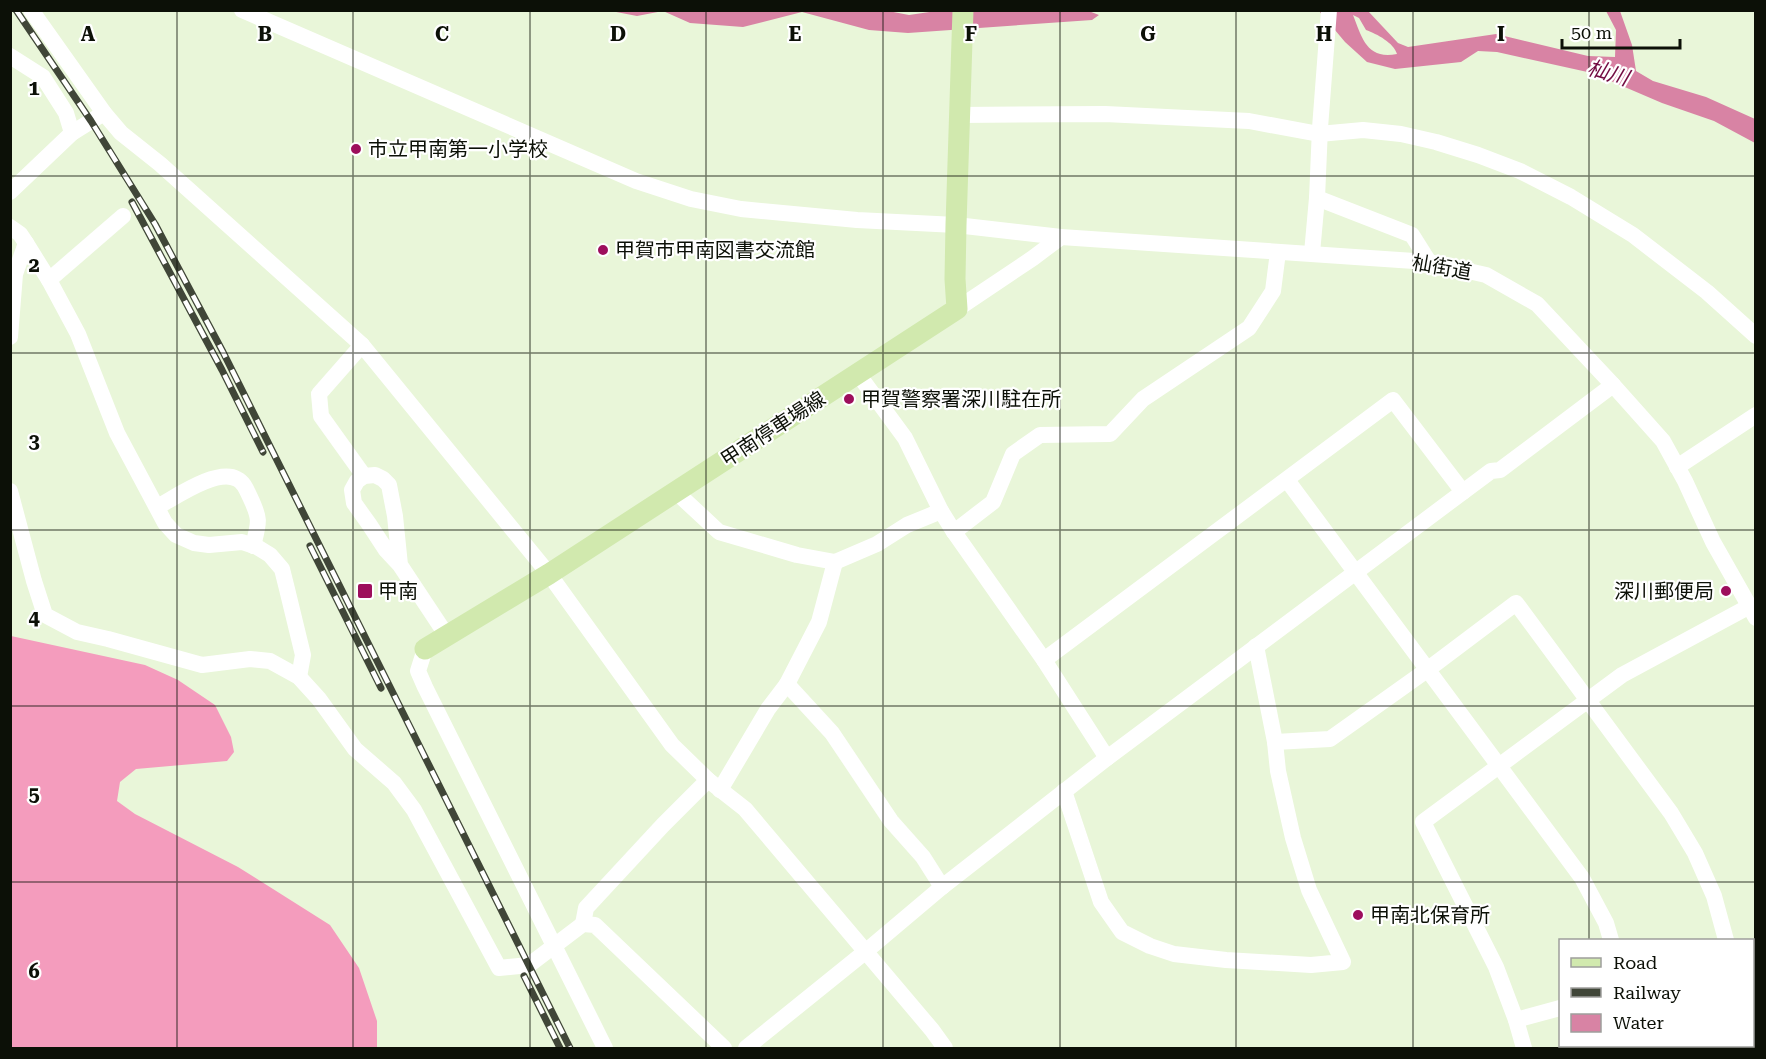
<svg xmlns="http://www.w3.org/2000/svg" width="1766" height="1059" font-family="'Roboto Serif','Noto Sans JP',serif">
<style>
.forest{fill:#f49cbd}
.water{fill:#d883a4;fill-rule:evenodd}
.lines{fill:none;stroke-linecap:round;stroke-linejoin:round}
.minor{stroke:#fff;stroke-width:16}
.major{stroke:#d1e9ae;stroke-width:21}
.rail-casing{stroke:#404638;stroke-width:7}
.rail{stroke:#fff;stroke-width:4.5;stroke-dasharray:14;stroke-linecap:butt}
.grid{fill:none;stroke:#0c1007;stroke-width:1.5;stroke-opacity:0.55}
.poi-dot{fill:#9d0e5c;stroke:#fff;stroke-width:2}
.labels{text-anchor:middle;stroke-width:4.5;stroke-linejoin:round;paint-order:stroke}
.poi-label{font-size:20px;fill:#0c1007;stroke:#fff;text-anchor:start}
.street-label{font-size:20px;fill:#0c1007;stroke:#fff}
.water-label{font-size:21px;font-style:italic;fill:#730b42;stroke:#fff}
.grid-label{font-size:20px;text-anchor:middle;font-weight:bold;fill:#0c1007;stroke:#fff;stroke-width:4.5;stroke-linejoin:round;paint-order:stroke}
</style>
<rect width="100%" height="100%" fill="#e9f6d9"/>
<path class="forest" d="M11 636 145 665 178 680 215 705 231 737 234 752 227 761 136 769 120 782 117 801 135 814 238 867 330 925 359 968 377 1021V1048H11Z"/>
<g class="water">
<path d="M883 10 909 15 943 10H1086L1099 15 1092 20 908 33 869 30 802 12 743 27 690 23 663 11 637 16 611 11Z"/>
<path d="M1319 11H1368L1398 43 1408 47 1496 34 1588 56 1615 57 1616 30 1606 11H1620L1632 45 1636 71 1653 81 1706 97 1755 119V143L1714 121 1662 103 1592 73 1497 52 1478 51 1461 62 1395 69 1367 62 1345 42ZM1353 15 1359 18 1366 30C1377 34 1394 43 1397 54 1367 60 1362 38 1353 15Z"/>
</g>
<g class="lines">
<g class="minor">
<path d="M31 10 104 113 121 133 160 164 362 345 549 574 672 745 708 780 745 809 932 1030 945 1048"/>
<path d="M242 10 636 181 691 199 741 209 857 220 956 225 1061 237 1429 262 1486 275 1537 304 1613 385 1663 441 1685 481 1713 542 1756 618"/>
<path d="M10 56 43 77 66 113 72 133"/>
<path d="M959 115 1105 114 1249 121 1319 134 1363 130 1401 134 1436 142 1478 155 1520 171 1571 197 1633 235 1707 292 1756 336"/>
<path d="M10 192 72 133 104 113"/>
<path d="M1317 198 1412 235 1429 262"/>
<path d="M10 227 20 234 26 243 49 280 78 334 117 433 165 523 176 535 194 543 209 545 242 542 257 547 270 555 282 569 287 589 303 655 299 677"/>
<path d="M1312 253 1317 198 1320 128 1329 10"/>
<path d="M49 280 123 216"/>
<path d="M957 309 1033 258 1061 237"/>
<path d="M10 337 15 274 26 243"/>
<path d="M362 345 319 394 321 416 364 476"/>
<path d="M858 374 905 438 941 511 954 532 1044 660 1107 758"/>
<path d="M1677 467 1756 415"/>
<path d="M1287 480 1582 878 1606 923 1611 940"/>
<path d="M10 491 34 581 45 615 77 632 108 639 202 665 250 659 270 661 299 677 319 699 355 749 394 783 414 810 499 968 529 965 583 924 595 925 724 1048"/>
<path d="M676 492 719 532 797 555 835 562 877 544 907 525 941 511"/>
<path d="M157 507C176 497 217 468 237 479 244 482 247 491 250 497 261 520 259 522 253 546"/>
<path d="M954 532 993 502 1013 454 1040 435 1110 434 1143 399 1249 328 1273 291 1278 252"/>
<path d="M400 565 395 516 389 485 383 479 375 475 364 476 357 481 352 490 354 503 369 524 386 550 400 565 447 636"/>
<path d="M425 649 418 671 425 687 605 1048"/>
<path d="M1044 660 1393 400 1463 492"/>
<path d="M787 684 832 733 891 821 923 857 942 887"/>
<path d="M1275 742 1330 739 1427 670 1516 603 1671 813 1695 853 1714 896 1726 940"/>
<path d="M720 790 768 709 787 684 819 622 835 562"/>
<path d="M1064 791 1101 902 1122 932 1150 946 1174 954 1226 960 1311 965 1343 962 1309 890 1293 838 1278 771 1275 742 1256 646"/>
<path d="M583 924 586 908 663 825 708 780"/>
<path d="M1752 959 1756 958"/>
<path d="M1516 1020 1560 1008"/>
<path d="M1752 1033 1756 1043"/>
<path d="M1641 1046 1642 1048"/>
<path d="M746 1048 865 952 942 887 1107 758 1491 471 1500 470 1613 385"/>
<path d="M1524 1048 1516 1020 1496 967 1423 822 1622 675 1750 606"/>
</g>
<path class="major" d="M425 649 549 574 957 309 955 279 956 225 963 10"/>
<defs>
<g id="rail">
<path d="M16 10 91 121 155 224 223 352 570 1048"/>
<path d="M132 202 222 370 263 452"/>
<path d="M310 546 381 688"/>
<path d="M524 976 560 1048"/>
</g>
</defs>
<use href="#rail" class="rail-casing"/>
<use href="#rail" class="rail"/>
</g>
<path class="grid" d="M177 10V1048M353 10V1048M530 10V1048M706 10V1048M883 10V1048M1060 10V1048M1236 10V1048M1413 10V1048M1589 10V940M10 176H1756M10 353H1756M10 530H1756M10 706H1756M10 882H1756M1589 1046V1048"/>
<g class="poi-dot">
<circle cx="356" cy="149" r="6"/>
<circle cx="603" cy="250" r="6"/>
<circle cx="849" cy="399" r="6"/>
<rect x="357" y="583" width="16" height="16" rx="3"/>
<circle cx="1726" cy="591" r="6"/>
<circle cx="1358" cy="915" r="6"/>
</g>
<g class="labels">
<g class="poi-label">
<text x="368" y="156">市立甲南第一小学校</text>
<text x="615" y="257">甲賀市甲南図書交流館</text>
<text x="861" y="406">甲賀警察署深川駐在所</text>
<text x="378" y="598">甲南</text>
<text x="1714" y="598" text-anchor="end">深川郵便局</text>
<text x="1370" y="922">甲南北保育所</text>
</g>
<g class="street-label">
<text transform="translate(1442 267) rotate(10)" y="7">杣街道</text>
<text transform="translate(773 429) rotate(-33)" y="7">甲南停車場線</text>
</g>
<g class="water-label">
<text transform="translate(1608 73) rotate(16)" y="7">杣川</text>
</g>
</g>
<g class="grid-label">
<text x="88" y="41">A</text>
<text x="265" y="41">B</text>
<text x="442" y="41">C</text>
<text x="618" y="41">D</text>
<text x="795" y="41">E</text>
<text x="971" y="41">F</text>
<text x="1148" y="41">G</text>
<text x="1324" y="41">H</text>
<text x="1501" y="41">I</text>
<text x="34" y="95">1</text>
<text x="34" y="272">2</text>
<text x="34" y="448">3</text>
<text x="34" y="625">4</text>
<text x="34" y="801">5</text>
<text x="34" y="978">6</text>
</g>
<rect width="1766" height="1059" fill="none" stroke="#0c1007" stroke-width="24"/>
<rect x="1559" y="939" width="195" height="108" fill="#ffffff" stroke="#9e9f9c" stroke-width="1.5"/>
<rect x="1571" y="958" width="30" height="9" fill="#d1e9ae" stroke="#9e9f9c" stroke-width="1.5"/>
<text x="1613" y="969" font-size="18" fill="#0c1007">Road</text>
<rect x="1571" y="988" width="30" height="9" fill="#404638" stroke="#9e9f9c" stroke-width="1.5"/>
<text x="1613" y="999" font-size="18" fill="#0c1007">Railway</text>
<rect x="1571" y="1014" width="30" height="18" fill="#d883a4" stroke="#9e9f9c" stroke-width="1.5"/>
<text x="1613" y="1029" font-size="18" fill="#0c1007">Water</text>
<path d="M1562 39v9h118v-9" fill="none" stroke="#0c1007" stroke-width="3"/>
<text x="1571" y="39" font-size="18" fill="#0c1007" stroke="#ffffff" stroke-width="4.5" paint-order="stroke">50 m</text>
</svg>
